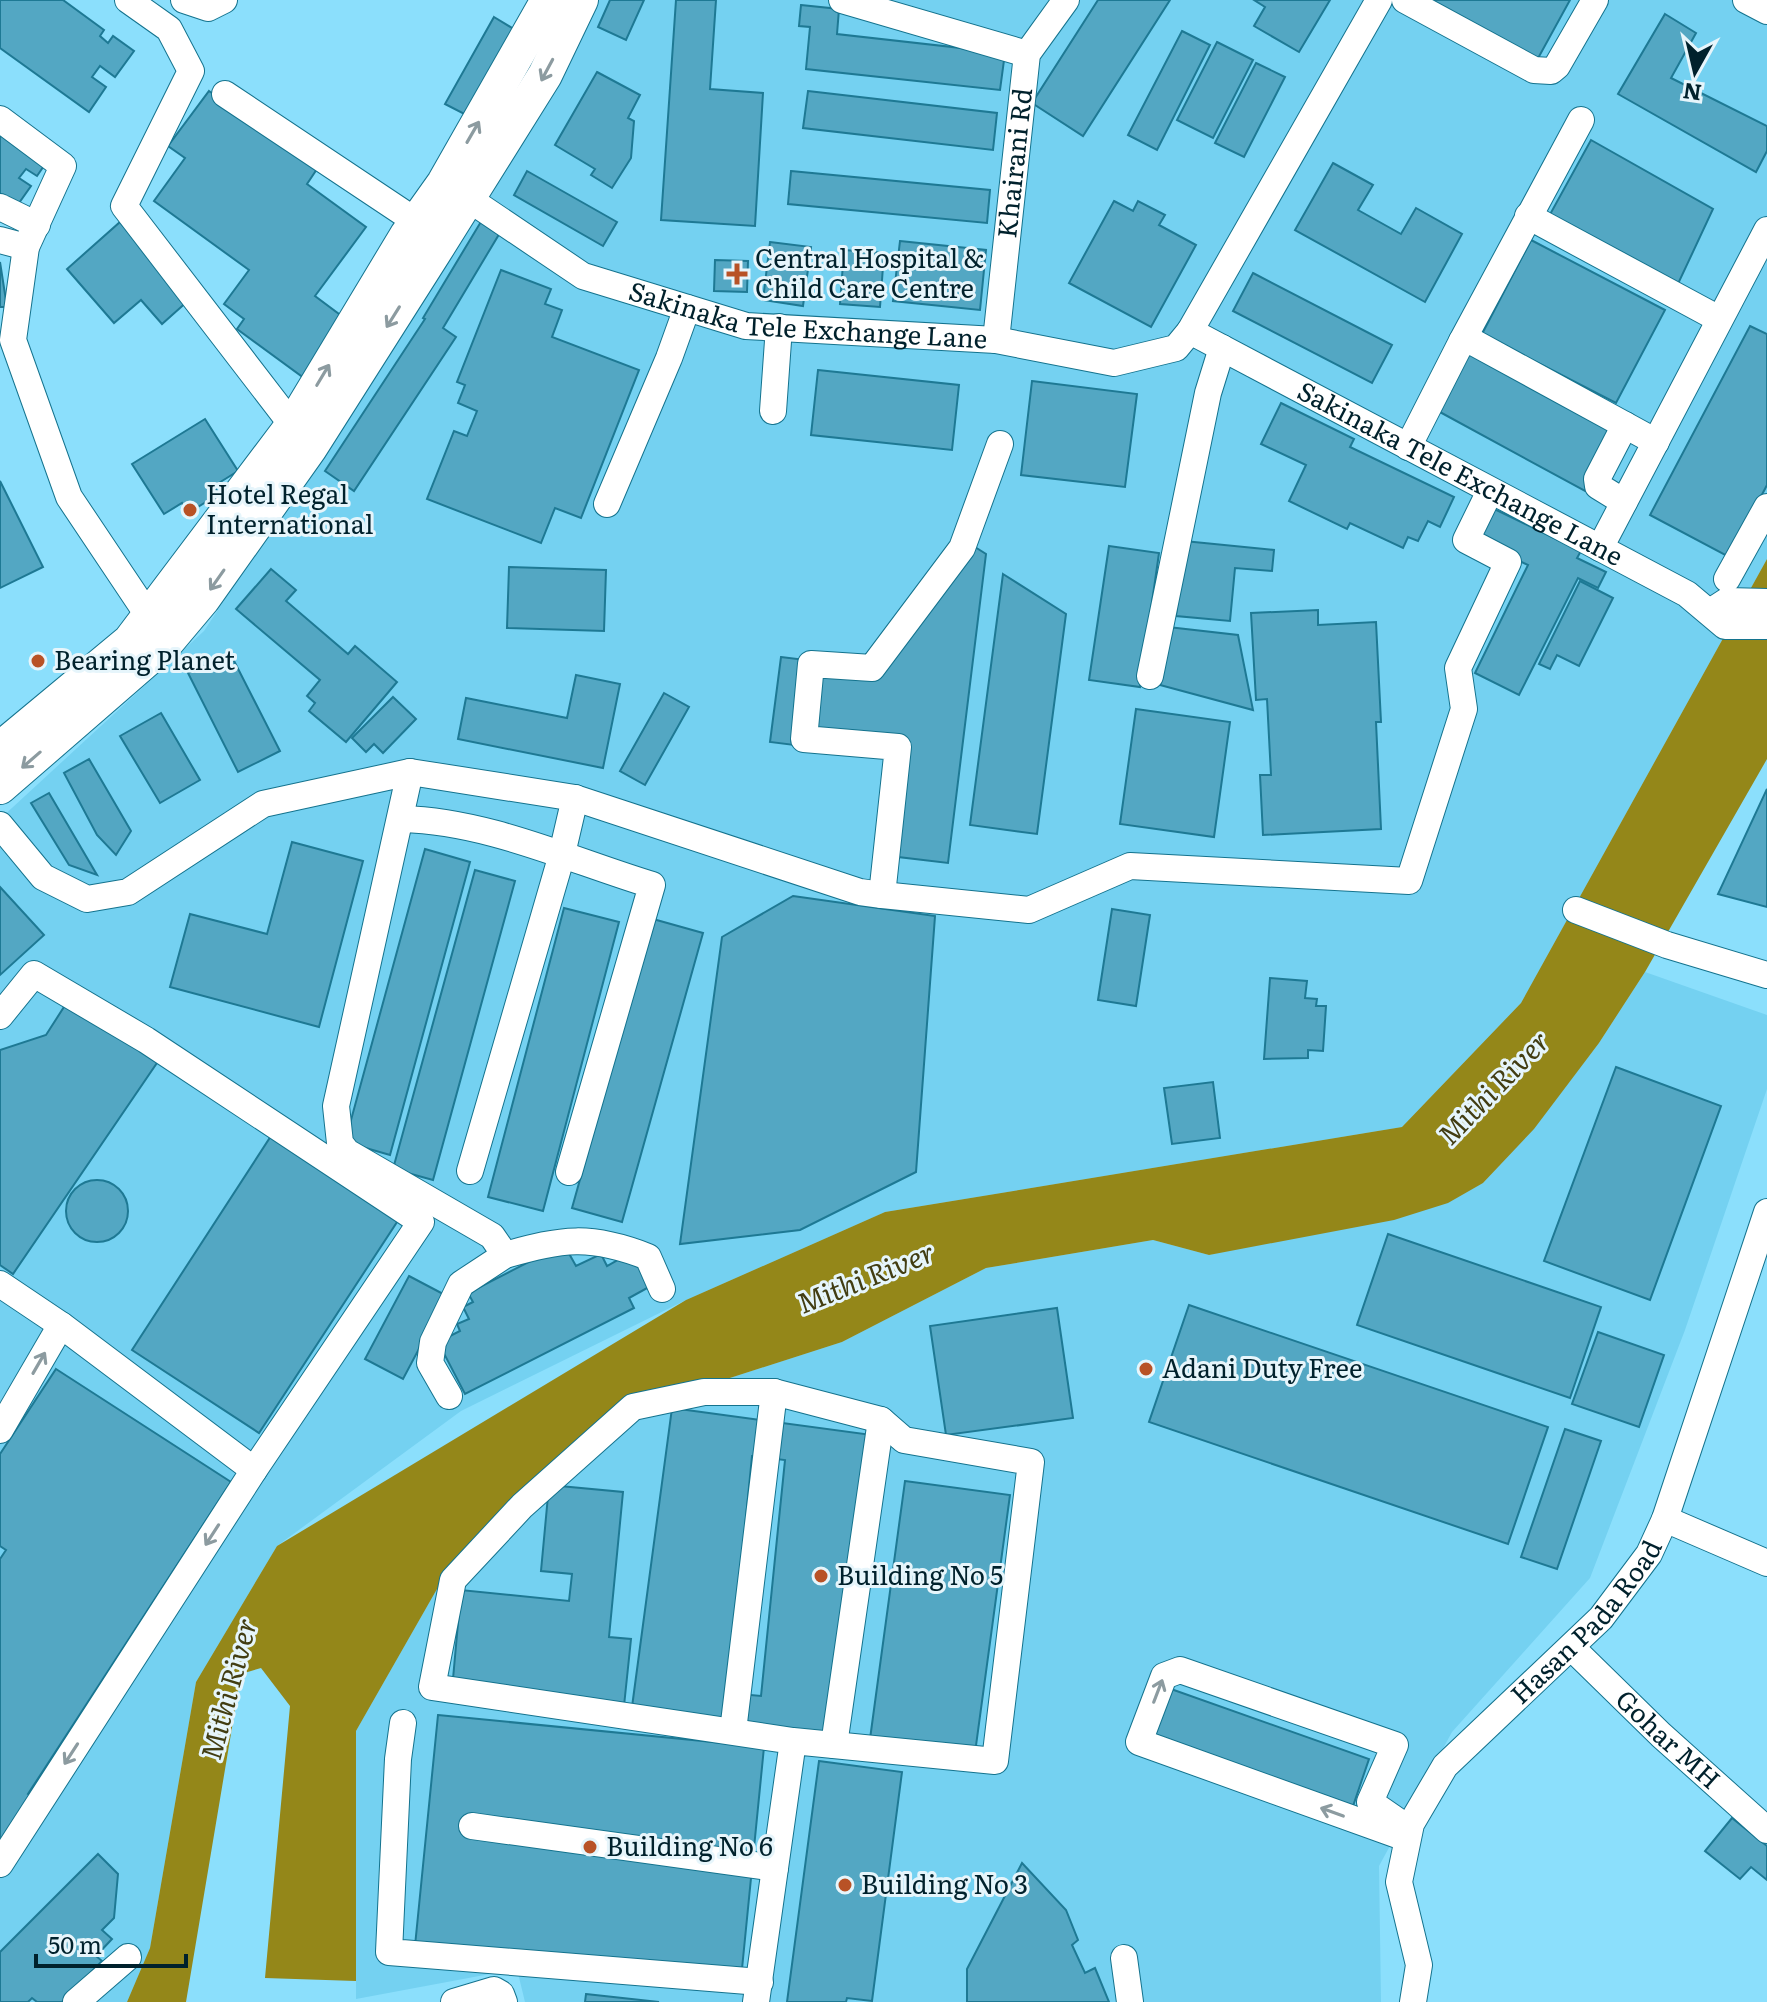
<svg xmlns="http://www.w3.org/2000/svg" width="1767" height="2002" font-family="Literata,serif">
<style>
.built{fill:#74d1f1}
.water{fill:#948719}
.building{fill:#53a7c3;stroke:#1e7994;stroke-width:2;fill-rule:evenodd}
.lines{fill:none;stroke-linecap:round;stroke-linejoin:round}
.minor-casing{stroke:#14738e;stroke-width:28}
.major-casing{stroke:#14738e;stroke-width:36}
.minor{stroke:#fff;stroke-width:26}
.major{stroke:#fff;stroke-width:34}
.oneway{stroke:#8c9ba0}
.poi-dot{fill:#b85226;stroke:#e6f5fb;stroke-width:3}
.labels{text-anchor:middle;stroke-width:6;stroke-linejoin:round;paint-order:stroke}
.street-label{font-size:26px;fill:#00212c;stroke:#e6f5fb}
.poi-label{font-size:26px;fill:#00212c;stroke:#e6f5fb;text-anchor:start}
.water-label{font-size:28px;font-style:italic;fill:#423d12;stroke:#e6f5fb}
</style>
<rect width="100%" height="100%" fill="#8bdffc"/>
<g class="built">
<path d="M597 0H1767V559L1521 1003 1402 1127 885 1212 686 1300 461 1411 277 1546 196 1682 150 1948 127 2002H0V819L204 631 494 191Z"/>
<path d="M1645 972 1767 1015V1089L1685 1330 1590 1578 1452 1732 1379 1866 1381 2002H525L517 1969 356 1999V1731L453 1561 609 1417 842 1342 986 1268 1153 1240 1209 1255 1483 1183 1533 1129 1599 1043Z"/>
</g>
<path class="water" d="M1767 559V759L1645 972 1599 1043 1534 1129 1483 1183 1448 1203 1394 1220 1209 1255 1153 1240 986 1268 842 1342 609 1417 453 1561 356 1731V1981L265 1978 290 1706 261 1668 241 1674 186 2002H127L150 1948 196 1682 277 1546 686 1300 885 1212 1402 1127 1521 1003Z"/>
<g class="building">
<path d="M0 0H63L104 30 100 36 108 43 113 36 134 51 115 77 100 66 92 77 106 87 89 112 0 48Z"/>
<path d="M610 0H644L626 40 598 27Z"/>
<path d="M676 0H716L710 89 763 93 755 226 661 220Z"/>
<path d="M1098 0H1170L1083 136 1032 103Z"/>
<path d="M1254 0H1330L1299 52 1254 26 1265 7Z"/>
<path d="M1423 0H1570L1536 62Z"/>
<path d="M801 5 839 9 837 34 1005 53 1000 90 806 69 810 27 799 26Z"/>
<path d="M1665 14 1696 33 1671 78 1767 126V151L1756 172 1618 94Z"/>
<path d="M494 17 522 34 474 119 445 104Z"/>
<path d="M1182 31 1210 45 1157 150 1128 135Z"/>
<path d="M1217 42 1253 60 1213 138 1177 120Z"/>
<path d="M1256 63 1285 77 1244 157 1215 143Z"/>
<path d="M597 72 640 95 628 118 634 121 631 158 612 188 591 175 595 169 555 145Z"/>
<path d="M209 91 317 169 307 184 366 227 315 296 347 320 304 378 237 329 244 319 224 304 249 270 154 201 185 158 168 146Z"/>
<path d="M808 91 997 113 993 150 803 128Z"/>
<path d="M0 128 48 160 37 176 26 169 19 178 31 186 19 203 0 194Z"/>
<path d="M1591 140 1713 209 1677 286 1548 218Z"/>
<path d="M1333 163 1373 185 1358 210 1401 234 1416 208 1462 234 1425 302 1295 230Z"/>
<path d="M527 171 617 222 603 246 514 195Z"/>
<path d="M791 171 990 190 987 223 788 204Z"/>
<path d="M1114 201 1133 211 1138 201 1165 215 1159 225 1196 245 1151 327 1069 283Z"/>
<path d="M482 220 501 231 443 328 456 337 354 491 325 471 425 319 423 318Z"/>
<path d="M120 222 189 300 162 324 141 300 114 323 67 269Z"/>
<path d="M1531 240 1665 310 1616 403 1482 334Z"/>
<path d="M900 241 986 250 980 310 893 301Z"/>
<path d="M770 242 811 247 803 306 763 300Z"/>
<path d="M844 250 884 253 880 307 840 304Z"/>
<path d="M715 260 748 261 747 292 714 291Z"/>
<path d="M0 262 7 307H0Z"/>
<path d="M501 270 551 289 545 304 562 310 552 337 639 370 581 518 555 508 541 543 427 499 454 431 467 436 477 411 458 403 465 385 457 382Z"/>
<path d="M1253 273 1392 345 1372 383 1233 311Z"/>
<path d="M1750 326 1767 334V485L1729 557 1650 515Z"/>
<path d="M1471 351 1617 431 1585 491 1438 411Z"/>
<path d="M818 370 959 385 952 450 811 435Z"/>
<path d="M1032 381 1137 394 1125 487 1021 475Z"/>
<path d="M1281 403 1354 439 1350 447 1454 497 1440 527 1428 521 1418 541 1408 537 1403 548 1350 523 1347 529 1289 501 1306 465 1261 444Z"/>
<path d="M205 419 238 471 214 486 219 494 188 513 182 503 164 514 132 464Z"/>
<path d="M0 481 43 567 0 588Z"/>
<path d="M1490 507 1581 551 1577 558 1606 572 1598 588 1578 578 1519 695 1475 673 1528 565 1474 539Z"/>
<path d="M1184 541 1274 550 1272 571 1235 568 1230 621 1176 616Z"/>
<path d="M1109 546 1159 553 1140 687 1089 680Z"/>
<path d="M975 547 986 554 948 863 890 856 900 744 808 734 814 675 872 679Z"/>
<path d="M509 567 606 570 604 631 507 628Z"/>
<path d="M271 569 296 590 286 601 348 654 355 646 397 682 346 742 309 711 315 703 307 696 320 680 236 609Z"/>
<path d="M1003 574 1066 614 1037 834 970 825Z"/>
<path d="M1580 581 1613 598 1579 666 1557 655 1550 669 1539 664Z"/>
<path d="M1318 610V625L1376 622 1381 722H1376L1381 829 1263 835 1260 775H1271L1267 699 1256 700 1251 613Z"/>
<path d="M1168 627 1238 635 1253 710 1160 685Z"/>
<path d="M230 653 280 751 238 772 188 673Z"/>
<path d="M781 657 806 660 794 745 770 742Z"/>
<path d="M576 675 620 684 603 768 458 739 466 698 567 718Z"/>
<path d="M664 693 689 707 645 785 620 771Z"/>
<path d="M393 697 416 719 383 753 374 744 366 752 352 738Z"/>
<path d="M1136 709 1230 722 1214 837 1120 824Z"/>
<path d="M161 713 200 780 160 803 120 736Z"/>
<path d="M89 759 131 831 116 855 97 835 64 773Z"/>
<path d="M1767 789V907L1718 894Z"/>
<path d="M49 793 97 875 69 865 31 803Z"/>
<path d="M292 842 363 861 319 1027 170 987 190 914 267 934Z"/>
<path d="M425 849 470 862 390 1155 345 1142Z"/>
<path d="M475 870 515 881 433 1180 393 1169Z"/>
<path d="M0 887 44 935 0 975Z"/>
<path d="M793 896 935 916 916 1172 800 1230 680 1244 722 937Z"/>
<path d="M564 908 619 922 543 1211 488 1197Z"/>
<path d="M1112 909 1150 915 1136 1006 1098 1000Z"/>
<path d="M653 919 703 933 622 1222 572 1208Z"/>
<path d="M1270 978 1307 981 1305 998 1317 999 1316 1006H1326L1323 1051 1308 1050V1058L1264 1059Z"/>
<path d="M71 996 161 1057 13 1274 0 1265V1050L46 1035Z"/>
<path d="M1616 1067 1721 1106 1650 1300 1544 1261Z"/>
<path d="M1213 1082 1220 1138 1172 1144 1164 1088Z"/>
<path d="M271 1136 399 1219 259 1433 132 1350Z"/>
<circle cx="97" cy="1211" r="31"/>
<path d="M1388 1234 1601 1307 1570 1398 1357 1325Z"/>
<path d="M554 1249 567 1250 576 1266 601 1254 607 1266 632 1252 649 1287 629 1298 634 1308 465 1394 438 1342 460 1331 457 1324 469 1319 463 1307 473 1302 468 1293Z"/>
<path d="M409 1276 447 1296 403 1379 365 1359Z"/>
<path d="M1189 1305 1548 1427 1508 1544 1149 1422Z"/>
<path d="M1057 1308 1073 1418 946 1435 930 1326Z"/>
<path d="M1598 1332 1664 1355 1639 1427 1572 1404Z"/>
<path d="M56 1369 231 1482 28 1794 37 1799 0 1856V1559L6 1550 0 1546V1454Z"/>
<path d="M672 1408 887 1437 847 1736 632 1707ZM752 1456 785 1460 761 1696 729 1693Z"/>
<path d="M1565 1429 1601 1441 1557 1569 1521 1557Z"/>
<path d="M905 1481 1010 1495 975 1753 870 1739Z"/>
<path d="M549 1485 623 1492 609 1637 631 1639 624 1706 452 1690 461 1590 569 1601 572 1574 541 1571Z"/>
<path d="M1171 1689 1369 1759 1351 1812 1152 1742Z"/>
<path d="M438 1715 764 1747 741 1979 415 1946Z"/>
<path d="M819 1761 902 1772 872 2001 847 1998 846 2002H787Z"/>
<path d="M1732 1818 1767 1846V1880L1751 1867 1740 1879 1705 1851Z"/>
<path d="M98 1854 118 1874 114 1918 102 1930 112 1939 96 1956 102 1961 62 2002H37L32 1998 28 2002H0V1952Z"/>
<path d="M1022 1863 1066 1910 1078 1940 1072 1945 1085 1973 1095 1968 1109 2002H967V1969Z"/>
<path d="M586 1994 659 2002H585Z"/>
</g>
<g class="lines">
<defs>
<g id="minor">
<path d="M128 0 169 29 191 71 124 206 303 439"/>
<path d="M184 0 208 8 224 0"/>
<path d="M842 0 1027 54"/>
<path d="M1405 0 1534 70 1551 71 1557 66 1595 0"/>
<path d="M1746 0 1767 11"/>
<path d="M225 94 417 222 435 226"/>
<path d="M0 119 63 166 26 247 13 340 69 497 158 630"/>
<path id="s1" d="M454 189 583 276 746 326 996 340 1114 363 1176 348 1190 331 1687 594 1725 626H1767"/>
<path d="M0 207 37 225"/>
<path d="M1528 216 1719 319"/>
<path d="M0 240 26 247"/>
<path d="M1190 331 1379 0"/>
<path id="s2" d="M996 340 1027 54 1066 0"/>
<path d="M1462 341 1581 120"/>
<path d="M773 411 779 327"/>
<path d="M1408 447 1462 341H1471L1656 442"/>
<path d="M1624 502 1598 486 1597 479 1625 425"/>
<path d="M607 504 669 358 687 308"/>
<path d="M1600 548 1767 230"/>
<path d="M1727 579 1767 507"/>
<path d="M1710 612 1727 601 1767 602"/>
<path d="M1150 676 1208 393 1222 348"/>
<path d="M410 772 336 1106 340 1143 347 1152 492 1236 505 1255 461 1284 433 1342 430 1363 449 1396"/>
<path d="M402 819C487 821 570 860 652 885L569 1172"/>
<path d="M0 825 43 877 87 899 128 892 263 804 410 772 575 798 860 892 882 895 1029 910 1130 866 1409 881 1464 709 1458 668 1508 562 1466 540 1490 491"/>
<path d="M882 895 898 747 804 739 811 664 872 668 962 548 1000 444"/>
<path d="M1576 910 1667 945 1767 975"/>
<path d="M0 1016 34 974 146 1040 421 1222 254 1470 0 1864"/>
<path d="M470 1171 561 858 575 798"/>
<path d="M505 1255C563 1239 589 1234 648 1257L662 1289"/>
<path d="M0 1284 61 1325"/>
<path d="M0 1430 61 1325 254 1470"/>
<path d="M1665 1519 1767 1563"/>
<path id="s3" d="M1571 1647 1661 1735 1767 1830"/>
<path d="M403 1723 398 1759 389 1952 760 1982"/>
<path d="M733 1731 774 1392"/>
<path d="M834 1745 881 1420"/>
<path d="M472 1826 775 1868"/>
<path d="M1406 1838 1139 1742 1164 1676 1180 1670 1395 1745 1370 1802 1409 1829"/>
<path d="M1124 1958 1130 2002"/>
<path d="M76 2002 128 1957"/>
<path d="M454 2002 494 1990 501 1994 504 2002"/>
<path d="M756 2002 793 1741 432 1687 453 1580 522 1506 633 1407 704 1392H774L881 1420 904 1440 1031 1462 995 1761 793 1741"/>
<path id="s4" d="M1413 2002 1419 1965 1399 1882 1411 1824 1445 1766 1601 1618 1649 1554 1665 1519 1767 1212"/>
</g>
<g id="major">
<path d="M0 749 130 641 292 426 407 235 444 183 548 0"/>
<path d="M0 787 166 643 203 599 310 448 435 251 545 75 581 0"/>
</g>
</defs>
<use href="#minor" class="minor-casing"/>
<use href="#major" class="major-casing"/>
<use href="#minor" class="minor"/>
<use href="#major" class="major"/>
</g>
<defs><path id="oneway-shaft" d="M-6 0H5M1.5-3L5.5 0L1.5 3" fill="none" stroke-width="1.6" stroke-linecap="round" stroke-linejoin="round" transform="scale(2)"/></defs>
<g class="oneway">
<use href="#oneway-shaft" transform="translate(547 70) rotate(118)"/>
<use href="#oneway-shaft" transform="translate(473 132) rotate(-60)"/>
<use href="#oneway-shaft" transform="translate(393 317) rotate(122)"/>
<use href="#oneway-shaft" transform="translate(323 375) rotate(-59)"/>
<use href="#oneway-shaft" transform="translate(217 580) rotate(125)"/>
<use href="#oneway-shaft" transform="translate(31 760) rotate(139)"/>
<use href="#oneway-shaft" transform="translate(39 1363) rotate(-60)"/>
<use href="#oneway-shaft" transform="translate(212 1535) rotate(123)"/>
<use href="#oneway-shaft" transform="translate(1158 1691) rotate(-69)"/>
<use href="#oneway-shaft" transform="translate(71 1754) rotate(123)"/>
<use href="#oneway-shaft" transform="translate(1332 1812) rotate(-160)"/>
</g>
<g class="poi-dot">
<path d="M733 262h8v8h8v8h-8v8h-8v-8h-8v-8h8z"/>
<circle cx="190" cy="510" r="8"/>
<circle cx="38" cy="661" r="8"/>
<circle cx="1146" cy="1369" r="8"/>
<circle cx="821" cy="1576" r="8"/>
<circle cx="590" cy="1847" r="8"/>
<circle cx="845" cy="1885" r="8"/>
</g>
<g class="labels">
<g class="street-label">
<text dy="9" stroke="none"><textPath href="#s2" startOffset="178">Khairani Rd</textPath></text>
<text dy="9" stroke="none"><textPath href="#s1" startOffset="386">Sakinaka Tele Exchange Lane</textPath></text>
<text dy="9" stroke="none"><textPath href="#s1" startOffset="1088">Sakinaka Tele Exchange Lane</textPath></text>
<text dy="9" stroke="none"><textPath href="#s4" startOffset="452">Hasan Pada Road</textPath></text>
<text dy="9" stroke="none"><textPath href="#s3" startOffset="134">Gohar MH</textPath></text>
</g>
<g class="poi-label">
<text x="755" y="268">Central Hospital &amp;<tspan x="755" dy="30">Child Care Centre</tspan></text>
<text x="206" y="504">Hotel Regal<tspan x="206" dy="30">International</tspan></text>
<text x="54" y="670">Bearing Planet</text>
<text x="1162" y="1378">Adani Duty Free</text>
<text x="837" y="1585">Building No 5</text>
<text x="606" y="1856">Building No 6</text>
<text x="861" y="1894">Building No 3</text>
</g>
<g class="water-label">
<text transform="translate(1494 1088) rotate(-46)" y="10">Mithi River</text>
<text transform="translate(866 1278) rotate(-22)" y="10">Mithi River</text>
<text transform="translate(229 1689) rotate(-75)" y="10">Mithi River</text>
</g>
</g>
<g transform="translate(1695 72) rotate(188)" stroke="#e6f5fb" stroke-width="6" paint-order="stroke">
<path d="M0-6L14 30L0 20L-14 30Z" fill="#00212c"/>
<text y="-12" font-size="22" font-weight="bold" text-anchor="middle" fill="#00212c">N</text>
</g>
<path d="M36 1954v12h150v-12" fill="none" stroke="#00212c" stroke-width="4"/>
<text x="48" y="1954" font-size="24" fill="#00212c" stroke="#e6f5fb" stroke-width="6" paint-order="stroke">50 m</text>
</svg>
